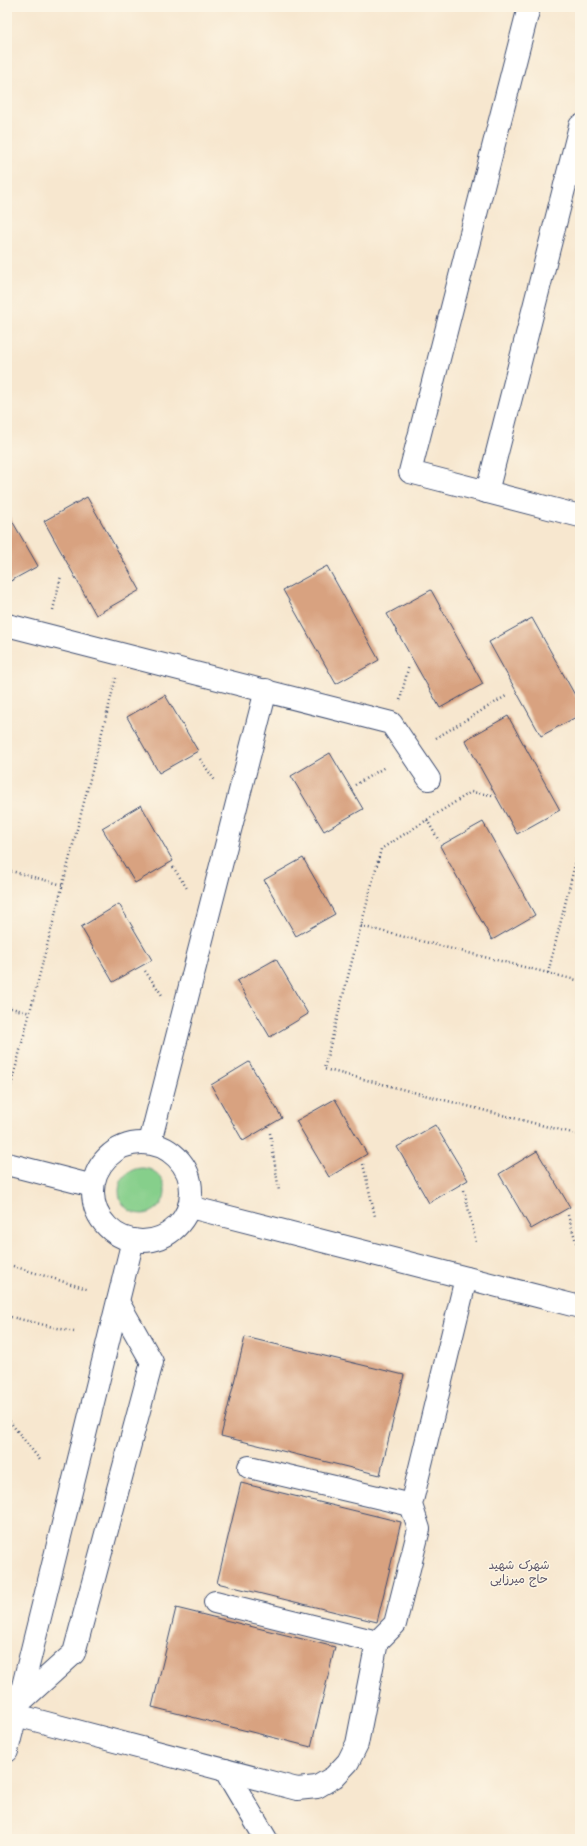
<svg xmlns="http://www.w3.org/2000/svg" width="587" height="1846" font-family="'Shantell Sans','Playpen Sans Arabic',sans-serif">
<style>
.green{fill:#86cf8b;stroke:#507f74}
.building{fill:#d8a280}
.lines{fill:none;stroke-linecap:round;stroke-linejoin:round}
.minor-casing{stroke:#3c4b6f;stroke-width:24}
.path{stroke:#3c4b6f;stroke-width:2.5;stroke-dasharray:1 3;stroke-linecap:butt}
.minor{stroke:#fff;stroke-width:22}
.labels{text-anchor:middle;stroke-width:3;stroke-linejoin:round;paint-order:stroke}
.neighbourhood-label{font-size:12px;fill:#5d576a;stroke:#fcf5e5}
</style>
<rect width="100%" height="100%" fill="#fcf5e5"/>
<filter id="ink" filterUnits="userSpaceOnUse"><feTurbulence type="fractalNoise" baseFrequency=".025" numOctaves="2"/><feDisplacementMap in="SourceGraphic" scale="8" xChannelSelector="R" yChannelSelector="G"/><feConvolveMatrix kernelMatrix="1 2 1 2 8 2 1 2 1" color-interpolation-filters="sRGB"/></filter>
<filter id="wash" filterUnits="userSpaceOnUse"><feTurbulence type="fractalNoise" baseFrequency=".012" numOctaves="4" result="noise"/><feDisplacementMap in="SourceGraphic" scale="16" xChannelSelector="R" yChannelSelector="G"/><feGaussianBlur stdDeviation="0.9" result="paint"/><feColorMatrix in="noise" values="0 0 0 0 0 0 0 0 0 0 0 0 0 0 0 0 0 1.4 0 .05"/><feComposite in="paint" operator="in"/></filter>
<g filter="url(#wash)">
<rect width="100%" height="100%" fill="#f7e7cf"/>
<circle class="green" cx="142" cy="1191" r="23"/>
<g id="blocks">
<g class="building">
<path d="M87 497 140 590 96 615 44 521Z"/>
<path d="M7 512 38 566 7 583Z"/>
<path d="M327 566 379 660 336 684 283 590Z"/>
<path d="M431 590 483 684 440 708 387 614Z"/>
<path d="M532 618 580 704V715L541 736 489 642Z"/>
<path d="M165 695 198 751 159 773 127 717Z"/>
<path d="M508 716 560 810 517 834 465 740Z"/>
<path d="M330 753 363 809 324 831 291 776Z"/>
<path d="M141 805 173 861 135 883 102 828Z"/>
<path d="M483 822 535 915 492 940 440 846Z"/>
<path d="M303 858 335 914 296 936 264 880Z"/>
<path d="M119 904 152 960 113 982 81 927Z"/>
<path d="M276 959 308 1014 270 1037 237 981Z"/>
<path d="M249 1062 282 1118 243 1141 211 1085Z"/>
<path d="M335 1099 367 1154 329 1177 296 1121Z"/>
<path d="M435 1125 468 1180 429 1203 397 1147Z"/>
<path d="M537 1151 570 1207 531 1229 499 1174Z"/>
<path d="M245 1337 404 1375 380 1475 221 1436Z"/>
<path d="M241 1483 401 1522 377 1622 217 1583Z"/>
<path d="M176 1608 335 1647 311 1747 152 1707Z"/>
</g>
</g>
</g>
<g filter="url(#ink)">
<use href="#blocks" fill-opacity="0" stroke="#3c4b6f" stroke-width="1"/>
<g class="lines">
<defs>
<g id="minor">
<path d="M529 7 410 472 580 516"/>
<path d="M487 492 580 126"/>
<path d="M7 625 391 723 429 779"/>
<path d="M150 1142 266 690"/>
<circle cx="142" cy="1192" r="49"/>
<path d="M7 1164 93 1186"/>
<path d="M190 1207 580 1307"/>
<path d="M249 1467 411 1505"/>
<path d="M215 1602 377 1642"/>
<path d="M20 1702 74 1653 152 1362 118 1302"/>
<path d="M16 1715 297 1789 317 1787 334 1777 348 1762 357 1744 377 1642 395 1624 419 1529 411 1505 466 1278"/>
<path d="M7 1751 133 1240"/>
<path d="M225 1770 266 1839"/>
</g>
</defs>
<use href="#minor" class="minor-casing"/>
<g class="path">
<path d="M53 610 61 576"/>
<path d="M400 700 409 665"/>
<path d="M436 738 506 696"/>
<path d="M200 759 216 782"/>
<path d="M355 785 385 767"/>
<path d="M492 795 471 792 381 849 324 1069 580 1135"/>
<path d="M427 820 439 841"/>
<path d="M173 867 188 890"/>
<path d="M7 870 63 885"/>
<path d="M361 926 580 981"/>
<path d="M145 971 162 995"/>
<path d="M548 973 580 844"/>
<path d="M7 1007 30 1013"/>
<path d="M7 1101 116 678"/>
<path d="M270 1133 279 1191"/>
<path d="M363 1164 375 1216"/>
<path d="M464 1190 476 1242"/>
<path d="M568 1215 580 1255"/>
<path d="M13 1266 87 1289"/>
<path d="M7 1316 74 1332"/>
<path d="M7 1418 40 1460"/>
</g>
<use href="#minor" class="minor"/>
</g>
</g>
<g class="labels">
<g class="neighbourhood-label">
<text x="519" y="1569">شهرک شهید<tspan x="519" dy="14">حاج میرزایی</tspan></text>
</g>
</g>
<rect width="587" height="1846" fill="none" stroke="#fcf5e5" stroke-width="24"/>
</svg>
